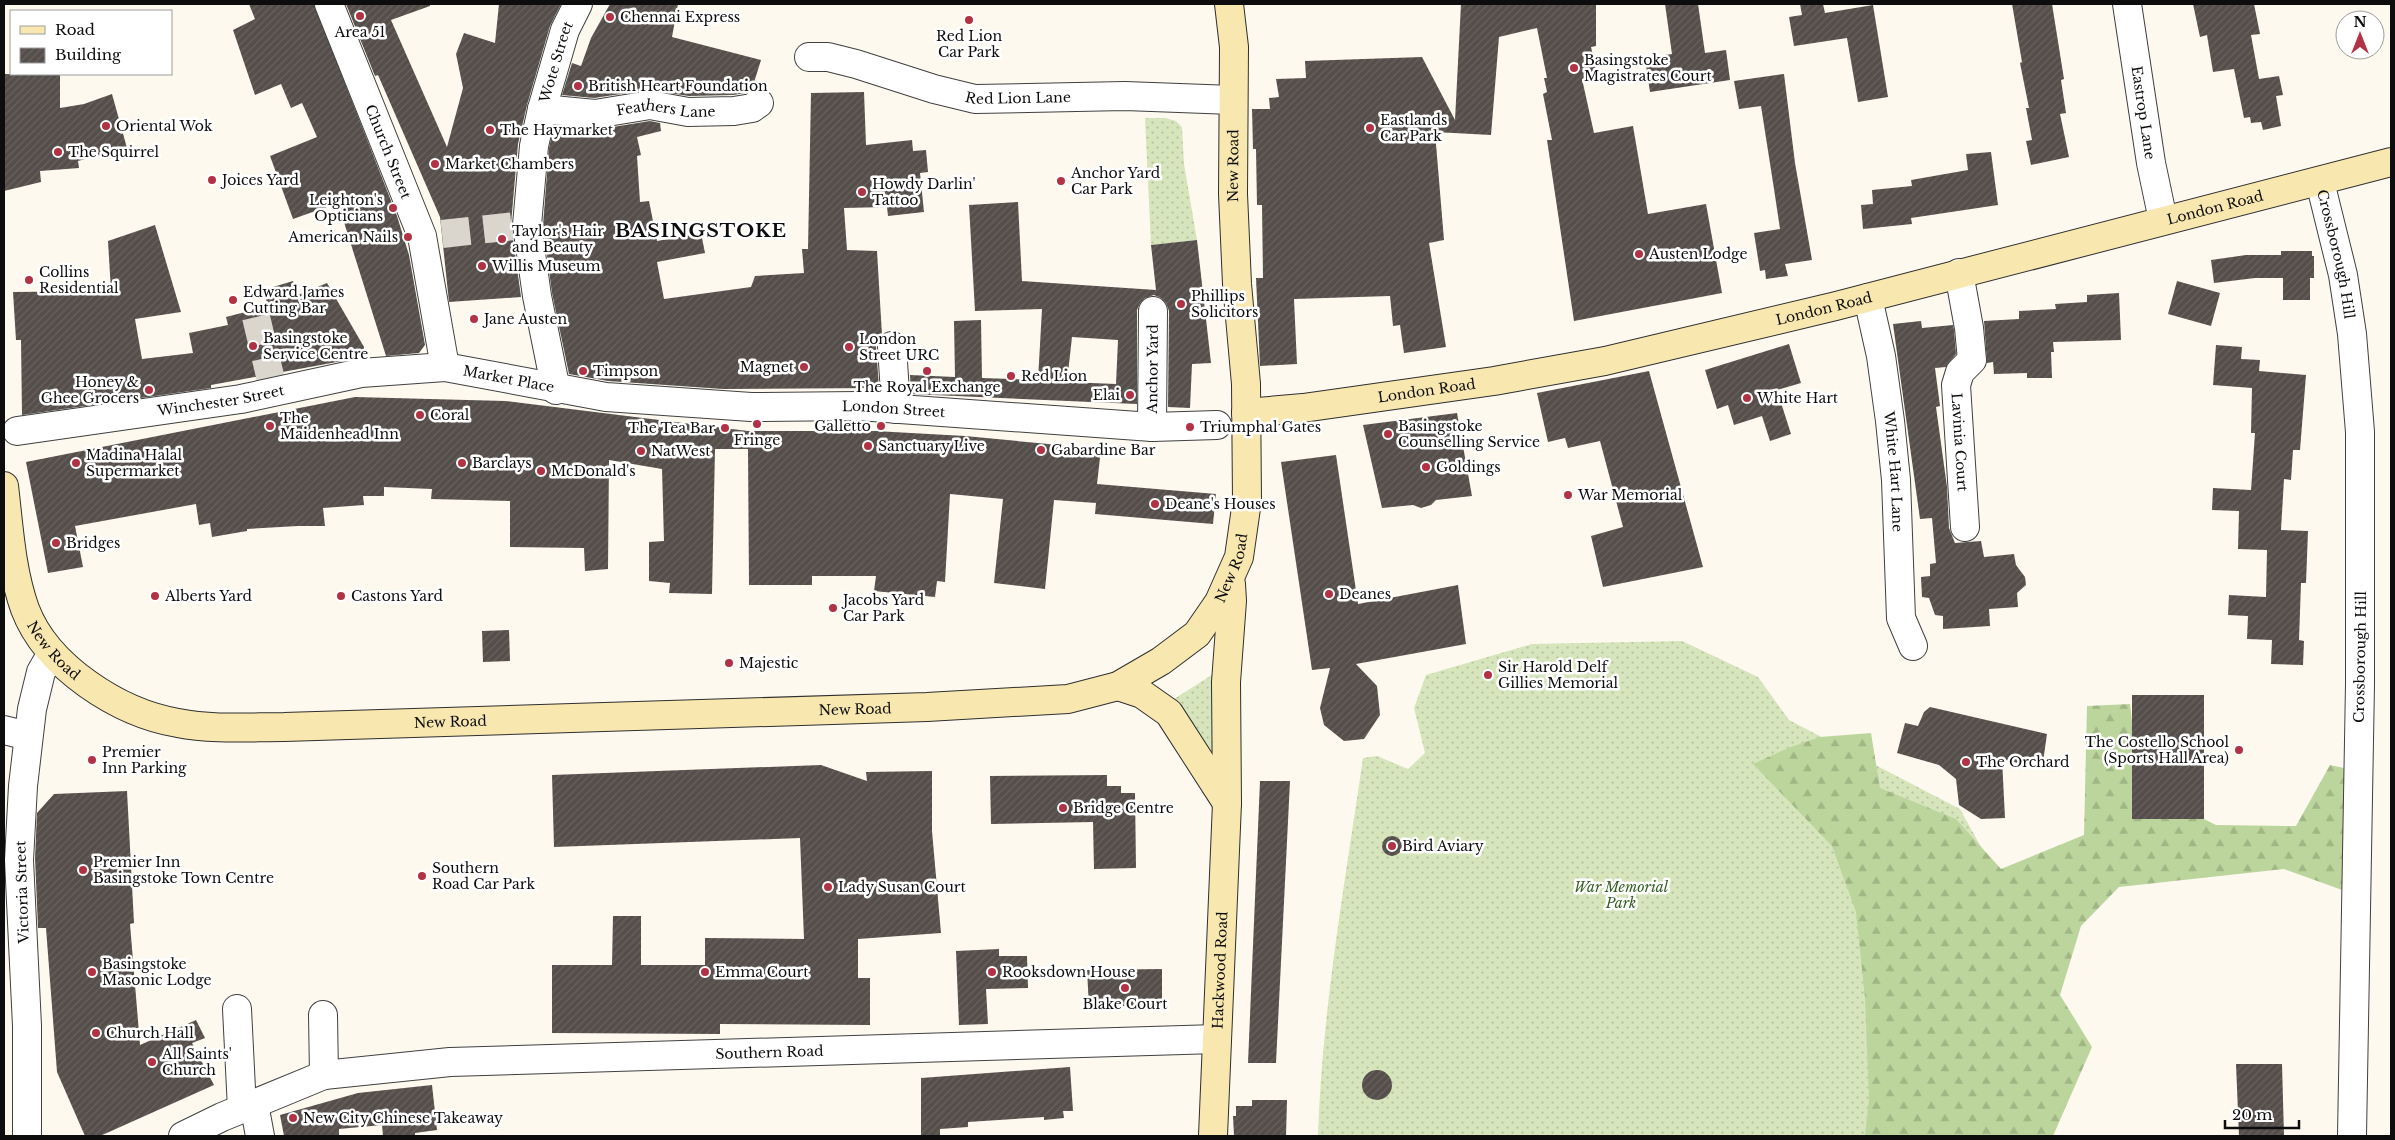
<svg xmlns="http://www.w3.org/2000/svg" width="2395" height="1140" font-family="'Libre Baskerville',serif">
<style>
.grass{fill:url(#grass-dots)}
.forest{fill:url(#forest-firs)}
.building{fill:url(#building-hatch);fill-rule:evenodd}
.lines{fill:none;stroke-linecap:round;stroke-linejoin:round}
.street-tunnel{stroke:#dad6cd;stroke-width:28;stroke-dasharray:28 14;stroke-linecap:butt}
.street-casing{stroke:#404040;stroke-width:30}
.secondary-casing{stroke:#2f2f2f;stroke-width:30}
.street{stroke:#fff;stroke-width:28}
.secondary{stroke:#f8e8b0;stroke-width:28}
.poi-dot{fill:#b13145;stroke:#fff;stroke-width:2}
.labels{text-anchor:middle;stroke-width:5;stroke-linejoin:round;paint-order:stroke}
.poi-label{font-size:14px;fill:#0d0d0d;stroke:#fff;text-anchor:start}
.street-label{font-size:14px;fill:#0d0d0d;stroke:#fff}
.park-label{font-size:14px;font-style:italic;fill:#365f23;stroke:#fff}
.district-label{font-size:19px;font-weight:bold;letter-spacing:1px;fill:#0d0d0d;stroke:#fff}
</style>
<defs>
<pattern id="grass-dots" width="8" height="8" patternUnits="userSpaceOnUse" patternTransform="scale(1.25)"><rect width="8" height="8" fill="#d6e5bb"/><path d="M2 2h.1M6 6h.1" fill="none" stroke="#b6c3a0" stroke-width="1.8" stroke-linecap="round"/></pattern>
<pattern id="forest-firs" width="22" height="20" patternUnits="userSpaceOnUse" patternTransform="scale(1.25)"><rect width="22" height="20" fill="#bcd59c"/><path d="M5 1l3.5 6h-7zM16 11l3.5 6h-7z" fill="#a0b685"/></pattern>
<pattern id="building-hatch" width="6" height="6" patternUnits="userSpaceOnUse" patternTransform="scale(1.25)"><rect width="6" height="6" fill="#554e4b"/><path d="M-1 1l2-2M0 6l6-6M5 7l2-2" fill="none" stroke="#686360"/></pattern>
</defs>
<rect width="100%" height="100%" fill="#fef9ef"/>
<g class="grass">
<path d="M1165 118 1176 121 1182 127 1184 164 1197 240 1151 245 1145 118Z"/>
<path d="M1682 641 1758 677 1789 720 1960 809 2028 932 2007 1136H1318C1322 1009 1345 883 1363 758L1377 756 1408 769 1425 753 1414 708 1426 675 1532 644Z"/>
<path d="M1215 673 1217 767 1193 725 1174 699Z"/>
</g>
<path class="forest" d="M2130 704 2143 817 2204 819 2216 825 2296 826 2330 765 2358 771 2356 895 2284 869 2119 887 2081 926 2060 995 2092 1047 2053 1136H1865L1869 1099 1865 998 1856 912 1832 846 1753 764 1788 748 1820 737 1871 733 1880 788 1956 819 2001 869 2084 835 2087 706Z"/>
<g class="building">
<path d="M249 4H314L397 216 409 255 425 345 419 353 386 356 338 203 293 219 270 156 317 137 302 103 291 108 281 84 255 95 233 30 255 19Z"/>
<path d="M346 4H430V6L391 20 447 147 463 88 456 54 464 33 495 43 499 4H561L550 26 527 105 518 144 511 224 521 297 449 302 440 217 378 75 375 76Z"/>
<path d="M610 4H678L672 37 761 60 752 89 746 93 733 95 689 96 648 90 594 98 562 95 572 63 581 66 591 38Z"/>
<path d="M1461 4H1596V46L1591 47 1598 77 1582 79 1594 133 1633 126 1648 214 1706 204 1722 293 1574 321 1547 140H1552L1543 94 1547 92 1544 78H1547L1537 28 1499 37 1491 135 1435 132 1444 240 1429 243 1446 347 1404 353 1400 325 1393 326 1390 296 1294 299 1297 364 1260 366 1256 278H1263L1262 205H1257L1256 149H1253L1252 109H1270L1269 98 1279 97 1276 79 1306 78 1305 61 1422 57 1455 120Z"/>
<path d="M1665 4H1698L1705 53 1726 50 1730 80 1650 92 1645 58 1672 54Z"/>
<path d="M1800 4H1823L1825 13 1873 5 1888 97 1858 102 1847 38 1794 46 1789 17 1802 15Z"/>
<path d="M2012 4H2052L2064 79 2061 80 2066 113 2060 114 2069 157 2031 165 2026 141 2032 140 2026 108H2029L2020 63 2022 62Z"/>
<path d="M2193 4H2254L2260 34 2251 35 2259 79 2279 76 2283 95 2276 96 2281 126 2263 130 2261 122 2251 123 2250 117 2244 118 2234 69 2213 72 2207 35 2200 37Z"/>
<path d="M4 74H60V108L84 104 112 94 127 148 78 161 79 168 40 171 41 182 4 191Z"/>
<path d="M1784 74 1795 163 1812 260 1785 264 1788 276 1766 279 1765 270 1760 271 1754 233 1780 229 1774 189 1761 106 1739 109 1734 81Z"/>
<path d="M864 92 866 145 912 140 913 151 926 150 928 172 920 173 924 212 888 216 887 207 844 208 847 250 877 251 882 335 876 346 879 388 723 389 608 381 569 374 552 293 543 225 549 148 554 126 594 130 650 121 660 123 661 131 637 137 641 155 637 156 640 202 649 201 657 241 701 233 705 253 657 262 664 299 751 287 755 276 804 273 802 249H808L811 93Z"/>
<path d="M1991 152 1998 205 1911 218 1912 224 1863 229 1861 205 1873 204 1872 190 1912 186 1911 180 1968 170 1966 154Z"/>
<path d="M1018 202 1022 281 1156 290 1151 245 1197 240 1211 363 1192 364 1190 408 1168 407 1169 311 1166 303 1161 298 1154 295 1145 298 1140 303 1137 310V404L911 394 910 375 955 377 954 321 981 320 982 378 1038 380 1042 309 975 311 969 205ZM1072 337 1118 340 1116 384 1067 382Z"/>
<path d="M155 225 181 312 135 319 142 359 193 353 189 333 228 325 226 317 268 306 263 290 293 281 298 295 327 283 364 347V357L211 385V388L22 415 21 340H16L13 292 111 291 108 241Z"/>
<path d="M2281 251H2312V256H2314V278H2310V300H2283V278H2255L2214 283 2211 260 2246 255H2281Z"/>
<path d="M2177 281 2220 293 2211 326 2168 314Z"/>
<path d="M2119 293 2121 340 2053 342 2054 352H2051L2052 378H2027V373L1994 374 1993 362 1987 363 1984 321 2019 319V311L2056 309 2055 304 2087 302V295Z"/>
<path d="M1921 321 1922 328 1953 325 1954 330 1956 354 1946 367 1935 368 1940 406 1936 407 1947 487 1949 528 1955 543 1981 541 1984 557 2014 554 2016 565 2025 577 2026 585 2017 593 2018 607 1989 609 1990 626 1943 629V616L1935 615 1929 598 1922 597 1921 577 1930 576V564L1936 563 1932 518 1920 519 1893 324Z"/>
<path d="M1789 344 1801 383 1777 390 1791 434 1770 441 1762 416 1734 425 1728 405 1717 409 1705 370Z"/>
<path d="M2216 345 2242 347 2241 359 2260 360 2259 371 2306 375 2300 450H2293L2291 480 2284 479 2281 530 2308 531 2306 583H2301L2299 640 2304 641 2303 665 2271 664 2272 640 2247 639 2248 616 2228 615 2229 595 2266 597 2267 550 2238 549 2239 511 2212 510 2213 488 2251 490 2255 433H2251L2252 388 2213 385Z"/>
<path d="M1649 371 1703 567 1603 587 1591 536 1623 527 1600 441 1568 448 1565 438 1548 442 1537 393Z"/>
<path d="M355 397 505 401 748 431H875L965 436 1101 449 1097 484 1216 494 1213 524 1095 514 1096 503 1054 500 1045 589 994 583 1003 499 950 494 945 582 937 581 935 597 874 591 876 576H812V585H749L748 449H715L712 594 669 593 670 583 649 581V542L664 541 662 469 609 460 608 569 585 571 584 548 510 547V501L431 499 432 489 384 487V496H363L364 505 323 508 325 526H298L247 529V531L212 537 210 523 199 525 196 504 75 526 83 567 48 573 26 462Z"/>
<path d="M1457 413 1472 496 1436 500 1431 505 1421 508 1413 505 1382 508 1363 425Z"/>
<path d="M1336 455 1358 604 1458 585 1466 644 1356 664 1377 686 1380 715 1364 739 1344 741 1324 725 1320 708 1330 668 1312 670 1281 462Z"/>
<path d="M509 630 510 661 483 662 482 631Z"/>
<rect x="2132" y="695" width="72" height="124"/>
<path d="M1930 707 2047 734 2042 769 2002 759 2005 818 1981 819 1959 805 1956 779 1939 765 1897 753 1905 723 1918 726 1924 712Z"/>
<path d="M821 765 867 781 866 772 932 771V831L941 933 858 939V978H870V1025L720 1024V1034L552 1033V965H612L613 916H641V965H705V938L804 939 800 838 554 847 552 775Z"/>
<path d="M1107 775V786H1121V793H1135L1136 868 1094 869 1093 822 991 824 990 776Z"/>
<path d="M1260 781H1290L1276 1063H1248Z"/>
<path d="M127 791 134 923 130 924 140 1045 196 1020 205 1038 192 1043 214 1085 100 1136H85L57 1072 46 928H38L35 858 37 813 54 794Z"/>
<circle cx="1392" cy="846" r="10"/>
<path d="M999 949V956H1027L1028 988 986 989 988 1024 959 1025 956 951Z"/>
<path d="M1162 969V1005L1089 1007 1087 970Z"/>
<path d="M2236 1064H2282L2284 1136H2239Z"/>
<path d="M1070 1067 1073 1111H1063L1064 1118 1044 1120V1117L968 1122V1127L940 1129V1136H921V1078Z"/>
<circle cx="1377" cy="1085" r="15"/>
<path d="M432 1085 437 1130 415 1133V1136H383L382 1125 339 1129V1136H284L280 1115 358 1093Z"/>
<path d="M1252 1100H1287L1286 1136H1234L1233 1116H1236V1106H1252Z"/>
</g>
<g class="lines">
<g class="street-tunnel">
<path d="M442 234 515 226"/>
<path d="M256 317 271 380"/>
</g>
<defs>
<g id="street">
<path id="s1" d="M329 4 422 236 445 367"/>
<path id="s2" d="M2127 4 2151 163 2163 220"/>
<path id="s3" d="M809 57H828L856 64 934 89 975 99 1125 96 1233 100"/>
<path id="s4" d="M542 109 595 114 650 105 688 112 734 111 752 108 759 103"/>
<path id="s5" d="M2320 182 2343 275 2352 334 2360 432V684L2352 1136"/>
<path id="s6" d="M1959 273 1969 328 1972 360 1960 372 1956 385 1965 527"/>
<path id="s7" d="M1868 298 1881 356 1890 421 1896 480 1901 618 1913 646"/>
<path d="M892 346 896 409"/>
<path id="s8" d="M556 390 537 296 527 225 534 146 542 109 565 30 578 4"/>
<path id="s9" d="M1152 427 1153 311"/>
<path id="s10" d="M17 431 241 399 361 373 445 367 606 397 751 407 858 406 1152 427 1217 425"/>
<path d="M4 730 28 736"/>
<path d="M237 1009 242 1109"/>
<path d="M323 1015 324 1075"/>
<path d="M254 1104 260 1136"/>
<path d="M27 1136V1026L19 860 23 786 32 709 41 672 52 653"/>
<path id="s11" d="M183 1136 222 1117 324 1075 450 1062 1217 1039"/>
</g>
<g id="secondary">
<path id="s12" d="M1246 413 1303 408 1494 381 1605 361 1836 306 2391 162"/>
<path id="s13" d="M4 486C9 527 11 570 25 609 47 667 119 713 178 723 213 730 249 727 284 727L927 707 1068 699 1118 686 1161 661 1197 634 1219 602 1239 557 1247 501 1246 384 1237 284 1233 194 1234 47 1229 4"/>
<path d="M1118 686 1142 694 1169 713 1227 803"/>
<path id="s14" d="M1213 1136 1227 803 1226 682 1232 601 1231 584"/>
</g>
</defs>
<use href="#street" class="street-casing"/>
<use href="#secondary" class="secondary-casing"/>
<use href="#street" class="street"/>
<use href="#secondary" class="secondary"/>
</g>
<g class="poi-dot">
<circle cx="360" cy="16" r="5"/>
<circle cx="610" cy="17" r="5"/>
<circle cx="969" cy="20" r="5"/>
<circle cx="1574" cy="68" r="5"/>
<circle cx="578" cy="86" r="5"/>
<circle cx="106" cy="126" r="5"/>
<circle cx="1370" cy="128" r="5"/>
<circle cx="490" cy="130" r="5"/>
<circle cx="58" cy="152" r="5"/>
<circle cx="435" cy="164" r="5"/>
<circle cx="212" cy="180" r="5"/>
<circle cx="1061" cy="181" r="5"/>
<circle cx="862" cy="192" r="5"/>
<circle cx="393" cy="208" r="5"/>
<circle cx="408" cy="237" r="5"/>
<circle cx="502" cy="239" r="5"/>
<circle cx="1639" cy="254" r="5"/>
<circle cx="482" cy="266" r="5"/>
<circle cx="29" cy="280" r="5"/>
<circle cx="233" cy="300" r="5"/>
<circle cx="1181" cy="304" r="5"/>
<circle cx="474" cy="319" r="5"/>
<circle cx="253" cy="346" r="5"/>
<circle cx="849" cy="347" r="5"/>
<circle cx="804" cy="367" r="5"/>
<circle cx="583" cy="371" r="5"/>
<circle cx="927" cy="371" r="5"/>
<circle cx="1011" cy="376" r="5"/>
<circle cx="149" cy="390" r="5"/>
<circle cx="1130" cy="395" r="5"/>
<circle cx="1747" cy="398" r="5"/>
<circle cx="420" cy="415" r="5"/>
<circle cx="757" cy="424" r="5"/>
<circle cx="270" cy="426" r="5"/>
<circle cx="881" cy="426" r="5"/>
<circle cx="1190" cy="427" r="5"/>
<circle cx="725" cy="428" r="5"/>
<circle cx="1388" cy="434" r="5"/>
<circle cx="868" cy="446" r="5"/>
<circle cx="1041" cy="450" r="5"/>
<circle cx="641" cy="451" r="5"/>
<circle cx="76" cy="463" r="5"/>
<circle cx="462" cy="463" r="5"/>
<circle cx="1426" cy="467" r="5"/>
<circle cx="541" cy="471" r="5"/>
<circle cx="1568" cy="495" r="5"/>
<circle cx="1155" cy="504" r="5"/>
<circle cx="56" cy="543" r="5"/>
<circle cx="1329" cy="594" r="5"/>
<circle cx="155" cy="596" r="5"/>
<circle cx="341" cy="596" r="5"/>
<circle cx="833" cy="608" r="5"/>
<circle cx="729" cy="663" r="5"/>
<circle cx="1488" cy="675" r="5"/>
<circle cx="2239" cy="750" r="5"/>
<circle cx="92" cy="760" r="5"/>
<circle cx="1966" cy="762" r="5"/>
<circle cx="1063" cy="808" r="5"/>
<circle cx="1392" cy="846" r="5"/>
<circle cx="83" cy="870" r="5"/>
<circle cx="422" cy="876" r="5"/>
<circle cx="828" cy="887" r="5"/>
<circle cx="92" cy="972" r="5"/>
<circle cx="705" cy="972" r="5"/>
<circle cx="992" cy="972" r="5"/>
<circle cx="1125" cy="988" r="5"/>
<circle cx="96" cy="1033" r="5"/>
<circle cx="152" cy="1062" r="5"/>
<circle cx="293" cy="1118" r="5"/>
</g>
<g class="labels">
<g class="poi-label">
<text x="620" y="22">Chennai Express</text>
<text x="360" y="37" text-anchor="middle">Area 51</text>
<text x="969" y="41" text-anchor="middle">Red Lion<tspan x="969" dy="16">Car Park</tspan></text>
<text x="1584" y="65">Basingstoke<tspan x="1584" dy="16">Magistrates Court</tspan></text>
<text x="588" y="91">British Heart Foundation</text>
<text x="1380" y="125">Eastlands<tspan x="1380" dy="16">Car Park</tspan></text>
<text x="116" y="131">Oriental Wok</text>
<text x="500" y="135">The Haymarket</text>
<text x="68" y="157">The Squirrel</text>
<text x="445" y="169">Market Chambers</text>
<text x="1071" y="178">Anchor Yard<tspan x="1071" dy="16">Car Park</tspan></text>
<text x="222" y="185">Joices Yard</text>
<text x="872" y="189">Howdy Darlin'<tspan x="872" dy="16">Tattoo</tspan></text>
<text x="383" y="205" text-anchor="end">Leighton's<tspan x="383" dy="16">Opticians</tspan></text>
<text x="512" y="236">Taylor's Hair<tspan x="512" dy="16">and Beauty</tspan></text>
<text x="398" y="242" text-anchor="end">American Nails</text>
<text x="1649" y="259">Austen Lodge</text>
<text x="492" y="271">Willis Museum</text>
<text x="39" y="277">Collins<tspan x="39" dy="16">Residential</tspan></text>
<text x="243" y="297">Edward James<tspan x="243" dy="16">Cutting Bar</tspan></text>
<text x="1191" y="301">Phillips<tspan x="1191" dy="16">Solicitors</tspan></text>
<text x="484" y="324">Jane Austen</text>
<text x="263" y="343">Basingstoke<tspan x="263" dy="16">Service Centre</tspan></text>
<text x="859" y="344">London<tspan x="859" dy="16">Street URC</tspan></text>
<text x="794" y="372" text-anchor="end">Magnet</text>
<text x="593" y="376">Timpson</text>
<text x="1021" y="381">Red Lion</text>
<text x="139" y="387" text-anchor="end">Honey &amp;<tspan x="139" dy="16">Ghee Grocers</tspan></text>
<text x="927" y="392" text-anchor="middle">The Royal Exchange</text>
<text x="1120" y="400" text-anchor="end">Elai</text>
<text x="1757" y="403">White Hart</text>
<text x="430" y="420">Coral</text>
<text x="280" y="423">The<tspan x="280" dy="16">Maidenhead Inn</tspan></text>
<text x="871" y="431" text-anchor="end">Galletto</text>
<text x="1398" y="431">Basingstoke<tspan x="1398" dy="16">Counselling Service</tspan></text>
<text x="1200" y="432">Triumphal Gates</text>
<text x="715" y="433" text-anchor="end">The Tea Bar</text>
<text x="757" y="445" text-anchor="middle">Fringe</text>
<text x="878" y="451">Sanctuary Live</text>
<text x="1051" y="455">Gabardine Bar</text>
<text x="651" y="456">NatWest</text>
<text x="86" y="460">Madina Halal<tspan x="86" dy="16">Supermarket</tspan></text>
<text x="472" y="468">Barclays</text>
<text x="1436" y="472">Goldings</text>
<text x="551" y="476">McDonald's</text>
<text x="1578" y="500">War Memorial</text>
<text x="1165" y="509">Deane's Houses</text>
<text x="66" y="548">Bridges</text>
<text x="1339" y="599">Deanes</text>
<text x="165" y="601">Alberts Yard</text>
<text x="351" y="601">Castons Yard</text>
<text x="843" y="605">Jacobs Yard<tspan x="843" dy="16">Car Park</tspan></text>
<text x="739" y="668">Majestic</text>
<text x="1498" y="672">Sir Harold Delf<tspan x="1498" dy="16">Gillies Memorial</tspan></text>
<text x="2229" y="747" text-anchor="end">The Costello School<tspan x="2229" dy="16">(Sports Hall Area)</tspan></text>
<text x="102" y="757">Premier<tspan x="102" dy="16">Inn Parking</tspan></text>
<text x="1976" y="767">The Orchard</text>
<text x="1073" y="813">Bridge Centre</text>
<text x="1402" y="851">Bird Aviary</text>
<text x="93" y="867">Premier Inn<tspan x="93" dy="16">Basingstoke Town Centre</tspan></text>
<text x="432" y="873">Southern<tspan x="432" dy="16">Road Car Park</tspan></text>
<text x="838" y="892">Lady Susan Court</text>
<text x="102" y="969">Basingstoke<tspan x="102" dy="16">Masonic Lodge</tspan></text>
<text x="715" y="977">Emma Court</text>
<text x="1002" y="977">Rooksdown House</text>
<text x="1125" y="1009" text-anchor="middle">Blake Court</text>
<text x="106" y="1038">Church Hall</text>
<text x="162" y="1059">All Saints'<tspan x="162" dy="16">Church</tspan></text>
<text x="303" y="1123">New City Chinese Takeaway</text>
</g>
<g class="street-label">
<text dy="5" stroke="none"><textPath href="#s8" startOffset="334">Wote Street</textPath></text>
<text dy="5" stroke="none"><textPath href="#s3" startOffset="215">Red Lion Lane</textPath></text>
<text dy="5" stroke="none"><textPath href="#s4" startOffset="125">Feathers Lane</textPath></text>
<text dy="5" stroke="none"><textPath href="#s2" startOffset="110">Eastrop Lane</textPath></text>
<text dy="5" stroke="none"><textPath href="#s1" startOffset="159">Church Street</textPath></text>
<text dy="5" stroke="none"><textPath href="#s13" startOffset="1841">New Road</textPath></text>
<text dy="5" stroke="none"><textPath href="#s12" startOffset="992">London Road</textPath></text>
<text dy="5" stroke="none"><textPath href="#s5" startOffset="74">Crossborough Hill</textPath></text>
<text dy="5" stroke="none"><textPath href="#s12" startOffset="588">London Road</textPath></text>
<text dy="5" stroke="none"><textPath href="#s9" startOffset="58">Anchor Yard</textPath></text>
<text dy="5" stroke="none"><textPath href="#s10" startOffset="498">Market Place</textPath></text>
<text dy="5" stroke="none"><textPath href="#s12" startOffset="182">London Road</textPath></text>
<text dy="5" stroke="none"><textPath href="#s10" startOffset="206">Winchester Street</textPath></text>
<text dy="5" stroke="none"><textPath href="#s10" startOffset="885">London Street</textPath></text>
<text dy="5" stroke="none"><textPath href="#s6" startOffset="176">Lavinia Court</textPath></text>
<text dy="5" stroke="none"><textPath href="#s7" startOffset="176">White Hart Lane</textPath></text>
<text dy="5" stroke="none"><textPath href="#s13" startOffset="1436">New Road</textPath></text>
<text dy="5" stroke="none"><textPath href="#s13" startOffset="176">New Road</textPath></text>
<text transform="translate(2360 657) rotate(-89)" y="5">Crossborough Hill</text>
<text dy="5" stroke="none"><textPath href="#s13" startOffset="1001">New Road</textPath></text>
<text dy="5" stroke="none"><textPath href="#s13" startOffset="596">New Road</textPath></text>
<text transform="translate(22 892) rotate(-92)" y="5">Victoria Street</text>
<text dy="5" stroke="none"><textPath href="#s14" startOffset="166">Hackwood Road</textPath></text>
<text dy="5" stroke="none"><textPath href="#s11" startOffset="600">Southern Road</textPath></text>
</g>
<g class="park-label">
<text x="1621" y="892">War Memorial<tspan x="1621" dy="16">Park</tspan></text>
</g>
<g class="district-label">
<text x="701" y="237">BASINGSTOKE</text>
</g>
</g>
<rect width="2395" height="1140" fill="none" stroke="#0d0d0d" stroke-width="10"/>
<rect x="10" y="10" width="162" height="65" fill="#ffffff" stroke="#9e9e9e"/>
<rect x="20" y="26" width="25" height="8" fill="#f8e8b0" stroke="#9e9e9e"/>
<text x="55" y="35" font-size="15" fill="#0d0d0d">Road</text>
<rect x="20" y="48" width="25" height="15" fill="url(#building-hatch)" stroke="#9e9e9e"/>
<text x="55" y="60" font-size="15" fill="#0d0d0d">Building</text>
<g transform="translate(2360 35)"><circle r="24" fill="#ffffff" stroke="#9e9e9e"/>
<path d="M0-4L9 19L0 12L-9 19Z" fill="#b13145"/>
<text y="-8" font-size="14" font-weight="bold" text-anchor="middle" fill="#0d0d0d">N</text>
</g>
<path d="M2225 1120v8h74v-8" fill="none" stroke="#0d0d0d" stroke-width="2.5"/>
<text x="2232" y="1120" font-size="15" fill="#0d0d0d" stroke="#ffffff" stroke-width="4" paint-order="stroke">20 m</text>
</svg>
